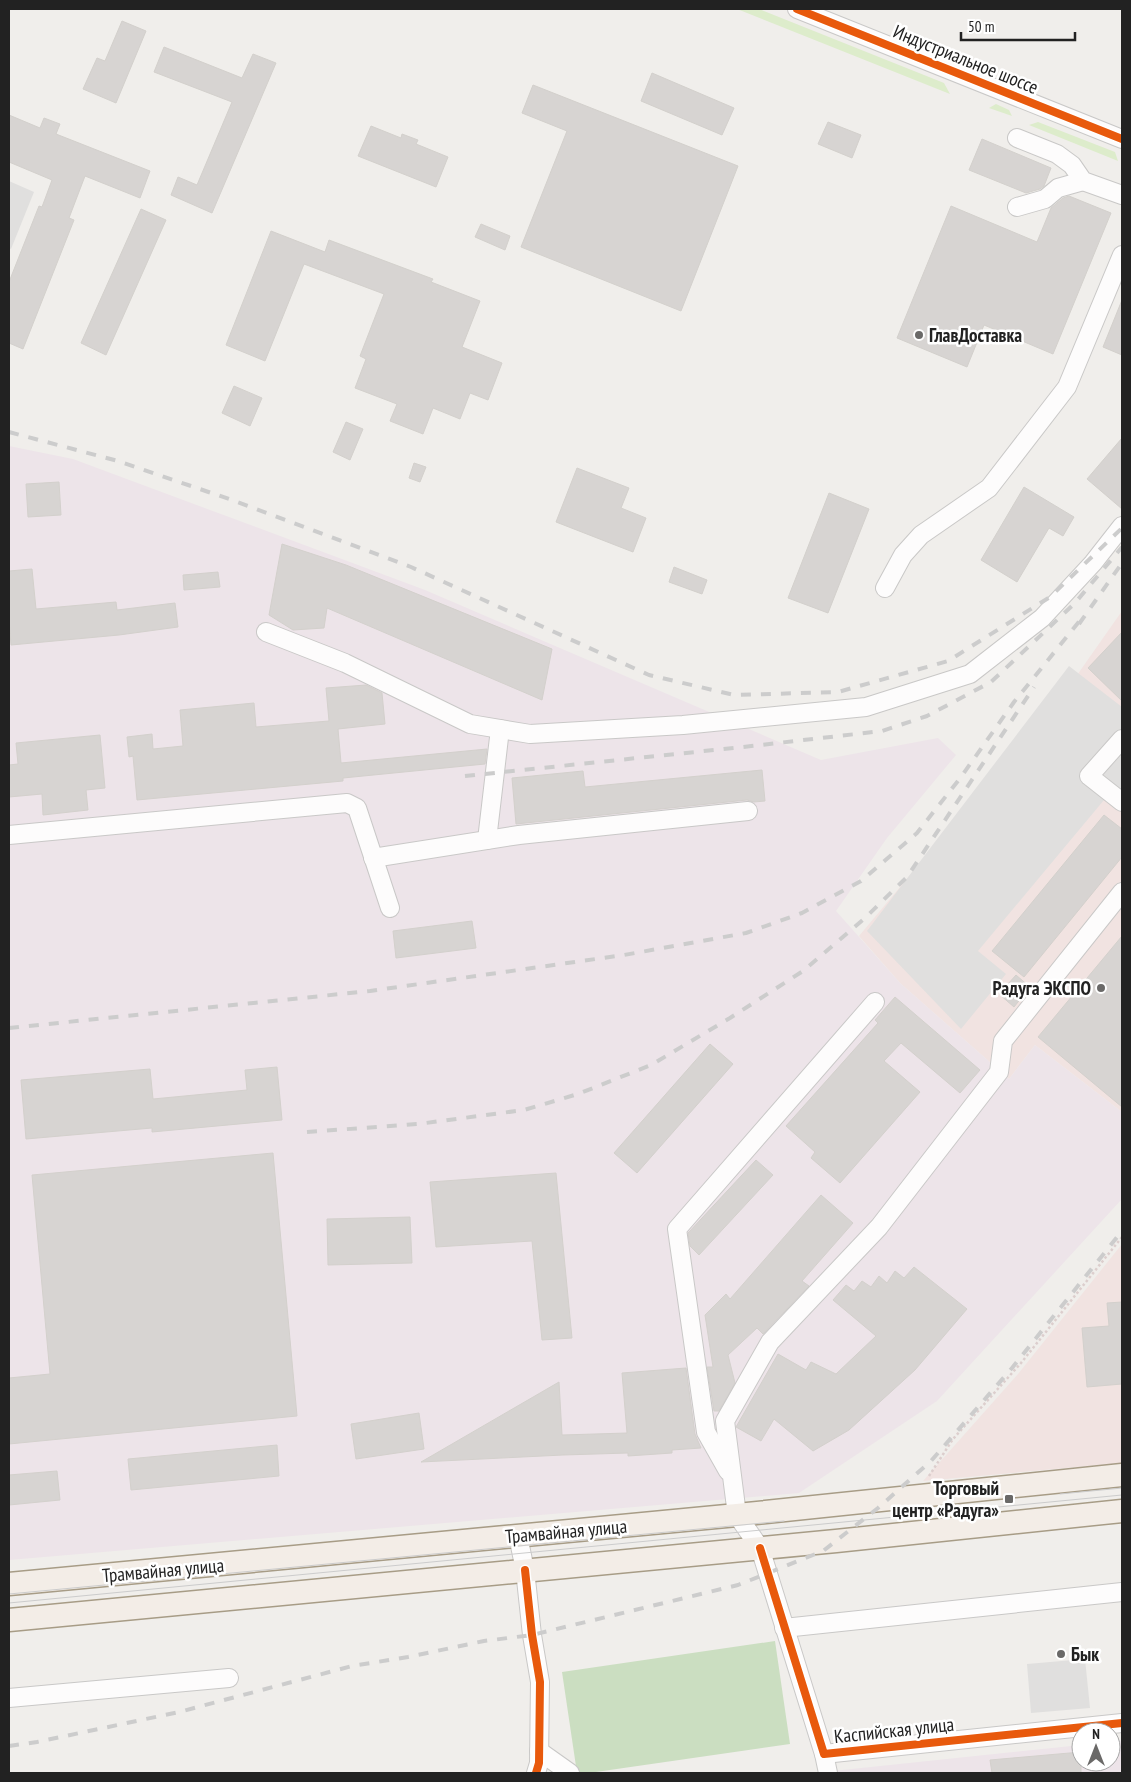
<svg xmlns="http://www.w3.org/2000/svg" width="1131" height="1782" font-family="'PT Sans Narrow',sans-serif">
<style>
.commercial{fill:#f1e3e1}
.industrial{fill:#ede4e9}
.grass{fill:#ddeccb}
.forest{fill:#cbdec1}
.parking{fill:#e0dfde}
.building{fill:#d7d4d2;stroke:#d3d0cc}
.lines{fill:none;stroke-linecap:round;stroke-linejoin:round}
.minor-casing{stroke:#c9c8c7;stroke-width:20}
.major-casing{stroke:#a79c86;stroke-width:25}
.path{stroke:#dccecd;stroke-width:2.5;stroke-dasharray:2.5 2.5;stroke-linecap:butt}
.minor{stroke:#fdfcfc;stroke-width:18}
.major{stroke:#f3ede7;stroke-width:22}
.tram{stroke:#ccc;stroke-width:1}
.rail{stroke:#ccc;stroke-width:4;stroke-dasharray:10 10;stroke-linecap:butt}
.cycleway-casing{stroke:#fff;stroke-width:11}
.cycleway{stroke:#e8590c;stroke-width:8}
.poi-dot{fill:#6a6968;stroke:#fff;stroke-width:2}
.labels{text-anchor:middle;stroke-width:5;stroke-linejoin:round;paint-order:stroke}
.street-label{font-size:19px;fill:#222;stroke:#fff}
.poi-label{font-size:19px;font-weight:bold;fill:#222;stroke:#fff;text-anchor:start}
</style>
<rect width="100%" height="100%" fill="#f0eeeb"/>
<g class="commercial">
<path d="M1122 611V1112L1035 1045 1009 1079 900 983 859 936 1075 678Z"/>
<path d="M1122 1244V1463L923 1481 1018 1374Z"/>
</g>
<g class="industrial">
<path d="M9 446 73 459 425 590 821 760 938 738 956 755 887 838 836 911 900 983 1009 1079 1035 1045 1122 1112V1199L937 1401 799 1493 9 1560Z"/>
<path d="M1122 1741V1773H814L1081 1745V1762H1111V1742Z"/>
</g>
<g class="grass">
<path d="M737 9H759L944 83 950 94Z"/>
<path d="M996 104 1009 110 1012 116 989 108Z"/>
<path d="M1038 122 1115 152 1118 161 1029 125Z"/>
</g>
<path class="forest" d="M775 1641 790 1744 589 1773H577L562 1672Z"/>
<g class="parking">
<path d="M9 181 34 192 11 249 9 248Z"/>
<path d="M1069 666 1122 707V794L1114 788 978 951 1006 974 961 1029 867 931Z"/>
<path d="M1085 1659 1090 1708 1031 1713 1027 1664Z"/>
</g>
<g class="building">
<path d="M122 21 146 31 116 103 83 89 97 58 105 61Z"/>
<path d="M164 47 242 78 253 54 276 63 212 213 171 195 178 177 197 185 232 102 154 72Z"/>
<path d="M652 73 734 108 722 135 641 101Z"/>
<path d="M533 85 738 166 681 311 521 247 567 131 522 113Z"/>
<path d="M9 115 40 128 44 118 60 124 56 134 150 171 140 198 85 176 69 218 74 220 23 349 9 343V282L39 206 42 207 52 180 9 162Z"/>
<path d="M828 122 861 135 852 158 818 144Z"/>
<path d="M371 126 401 138 402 134 418 140 416 144 448 157 436 187 358 156Z"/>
<path d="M982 139 1051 168 1044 186 1040 189 1026 193 969 170Z"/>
<path d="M1069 196 1111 213 1053 354 984 325 967 367 897 338 951 206 1037 242 1051 208 1063 198Z"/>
<path d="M141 209 166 220 106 355 81 343Z"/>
<path d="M481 224 510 236 505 250 475 237Z"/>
<path d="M271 231 325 252 329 240 433 279 431 282 480 301 462 347 502 363 488 400 470 393 460 419 433 408 423 434 390 421 397 404 355 388 366 359 360 356 384 294 304 264 265 361 226 345Z"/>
<path d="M1122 300V355L1103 347Z"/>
<path d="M234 386 262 398 250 426 222 413Z"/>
<path d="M346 422 363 429 350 460 333 452Z"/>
<path d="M1122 438V509L1087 479Z"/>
<path d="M414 463 426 467 420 482 409 478Z"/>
<path d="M577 468 629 488 621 508 646 518 633 552 556 522Z"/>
<path d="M59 482 61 515 28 517 26 484Z"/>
<path d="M1024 487 1074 517 1063 536 1049 528 1017 582 981 560Z"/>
<path d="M829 493 869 509 828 613 788 598Z"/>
<path d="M282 544 346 565 552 649 542 700 327 608 324 628 293 630 269 615Z"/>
<path d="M674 567 707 580 702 594 669 582Z"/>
<path d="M32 569 36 609 116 602 117 610 175 603 178 627 119 635 11 645 9 621V571Z"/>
<path d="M218 572 220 587 184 590 183 575Z"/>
<path d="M1122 632V701L1088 668Z"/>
<path d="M366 685 382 693 385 724 338 729 341 763 487 749 485 764 343 778V781L137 800 133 756 129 757 127 737 152 734 153 749 183 746 180 710 254 703 256 727 329 721 326 688Z"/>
<path d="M100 735 105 788 86 790 88 810 43 815 42 794 9 797V765L18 764 16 743Z"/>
<path d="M762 770 765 801 754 802 747 800 516 824 512 778 583 771 585 787Z"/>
<path d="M1104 815 1122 829V857L1024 977 992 951Z"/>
<path d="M472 921 476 948 396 958 393 931Z"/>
<path d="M1122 936V1107L1038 1037Z"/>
<path d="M1016 975 1030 987 1014 1007 999 994Z"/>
<path d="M895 997 980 1070 960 1093 901 1043 884 1061 920 1092 840 1183 811 1158 815 1152 786 1126 878 1023 875 1020Z"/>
<path d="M710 1044 733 1064 637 1173 614 1153Z"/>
<path d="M277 1067 282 1120 152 1132V1128L26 1139 21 1080 150 1069 153 1099 247 1090 245 1070Z"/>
<path d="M273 1153 297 1416 9 1444V1378L50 1374 32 1175Z"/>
<path d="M756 1160 773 1175 699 1255 690 1246 688 1233Z"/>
<path d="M556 1173 572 1338 542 1340 532 1241 436 1247 430 1182Z"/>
<path d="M821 1195 853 1223 802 1281 809 1286 763 1334 757 1328 728 1355 735 1383 719 1411H714L707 1367H713L705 1315 726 1294 730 1299Z"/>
<path d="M410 1217 412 1263 328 1265 327 1219Z"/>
<path d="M914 1267 967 1309 915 1370 849 1430 813 1451 774 1419 761 1441 736 1427 778 1354 806 1370 811 1362 836 1374 876 1336 833 1300 846 1285 854 1291 862 1281 871 1287 879 1276 887 1283 895 1271 904 1278Z"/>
<path d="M1122 1302V1384L1087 1387 1082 1328 1109 1326 1107 1303Z"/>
<path d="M686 1368 695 1434 701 1448 672 1450V1453L628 1456V1453L563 1455 421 1462 559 1382 562 1435 627 1433 622 1373Z"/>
<path d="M419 1413 424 1449 356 1459 351 1424Z"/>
<path d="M277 1445 279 1476 131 1490 128 1459Z"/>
<path d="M57 1471 60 1500 9 1505V1475Z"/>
<path d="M1081 1752V1773H992L990 1760Z"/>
</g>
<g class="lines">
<defs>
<g id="minor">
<path d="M797 9 1122 139"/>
<path d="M1017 138 1057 154 1072 165 1083 181 1122 195"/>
<path d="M1017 207 1045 199 1058 188 1083 181"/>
<path d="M885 588 903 555 921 535 989 488 1067 387 1122 255"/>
<path d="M266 632 345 663 470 724 530 734 683 725 866 707 970 674 1042 618 1093 563 1122 526"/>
<path d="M1122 739 1089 776 1122 802"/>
<path d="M9 835 347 803 357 808 390 908"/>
<path d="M487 840 500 729"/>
<path d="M373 858 519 835 748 811"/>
<path d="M1122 892 1003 1041 999 1072 879 1227 770 1342 725 1421 737 1515 760 1548 824 1754 1122 1723"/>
<path d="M728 1471 706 1432 677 1229 875 1002"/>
<path d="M518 1536 525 1570 532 1635 540 1682 539 1763 536 1773"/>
<path d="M784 1628 1122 1592"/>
<path d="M9 1698 229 1678"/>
<path d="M539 1751 570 1773"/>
<path d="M824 1754 828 1773"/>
</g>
<g id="major">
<path d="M9 1584 737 1515 1122 1475"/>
<path d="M9 1620 836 1541 1122 1511"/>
</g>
</defs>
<use href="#minor" class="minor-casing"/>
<use href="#major" class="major-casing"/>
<path class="path" d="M929 1476 953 1439 1021 1363 1122 1237"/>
<use href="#minor" class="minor"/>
<use href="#major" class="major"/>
<g class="tram">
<path d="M1060 1494 1122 1488"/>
<path d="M9 1594 784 1521"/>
<path d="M9 1603 1122 1495"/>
</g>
<g class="rail">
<path d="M9 432 118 461 229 499 411 567 649 675 734 695 838 692 948 661 1050 597 1122 528"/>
<path d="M1079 624 1122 563"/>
<path d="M465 776 743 747 882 731 927 716 991 682 1075 603 1122 547"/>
<path d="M9 1028 370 991 624 955 746 933 802 913 861 881 917 833 961 777 1014 702 1082 618"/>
<path d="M307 1132 418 1124 524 1110 578 1094 651 1065 730 1018 803 971 865 918 907 877 1034 687"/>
<path d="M9 1746 37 1742 179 1712 352 1666 408 1657 484 1641 532 1635 738 1585 823 1551 878 1508 931 1461 1012 1368 1122 1231"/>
</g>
<defs>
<g id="cycleway">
<path d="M797 9 1122 139"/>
<path d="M760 1548 824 1754 1122 1723"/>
<path d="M525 1570 532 1635 540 1682 539 1763 536 1773"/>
</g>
</defs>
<use href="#cycleway" class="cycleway-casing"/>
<use href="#cycleway" class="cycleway"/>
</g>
<g class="poi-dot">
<circle cx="919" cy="335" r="5"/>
<circle cx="1101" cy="988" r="5"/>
<rect x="1004" y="1494" width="10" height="10" rx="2.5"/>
<circle cx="1061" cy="1654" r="5"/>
</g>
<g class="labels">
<g class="street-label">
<text transform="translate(966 59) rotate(22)" y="7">Индустриальное шоссе</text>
<text transform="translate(566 1531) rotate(-5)" y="7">Трамвайная улица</text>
<text transform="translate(163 1570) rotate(-5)" y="7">Трамвайная улица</text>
<text transform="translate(894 1730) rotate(-6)" y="7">Каспийская улица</text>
</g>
<g class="poi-label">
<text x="929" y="342">ГлавДоставка</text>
<text x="1091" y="995" text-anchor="end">Радуга ЭКСПО</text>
<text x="999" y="1495" text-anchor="end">Торговый<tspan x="999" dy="22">центр «Радуга»</tspan></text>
<text x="1071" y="1661">Бык</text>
</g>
</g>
<rect width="1131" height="1782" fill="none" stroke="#222222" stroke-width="20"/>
<g transform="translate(1096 1747)"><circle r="24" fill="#ffffff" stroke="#a7a7a7"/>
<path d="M0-4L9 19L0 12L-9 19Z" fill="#6a6968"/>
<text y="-8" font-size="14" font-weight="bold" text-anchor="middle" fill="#222222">N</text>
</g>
<path d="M961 32v8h114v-8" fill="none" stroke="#222222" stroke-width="2.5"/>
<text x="968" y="32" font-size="15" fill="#222222" stroke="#ffffff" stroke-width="4" paint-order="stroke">50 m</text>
</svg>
